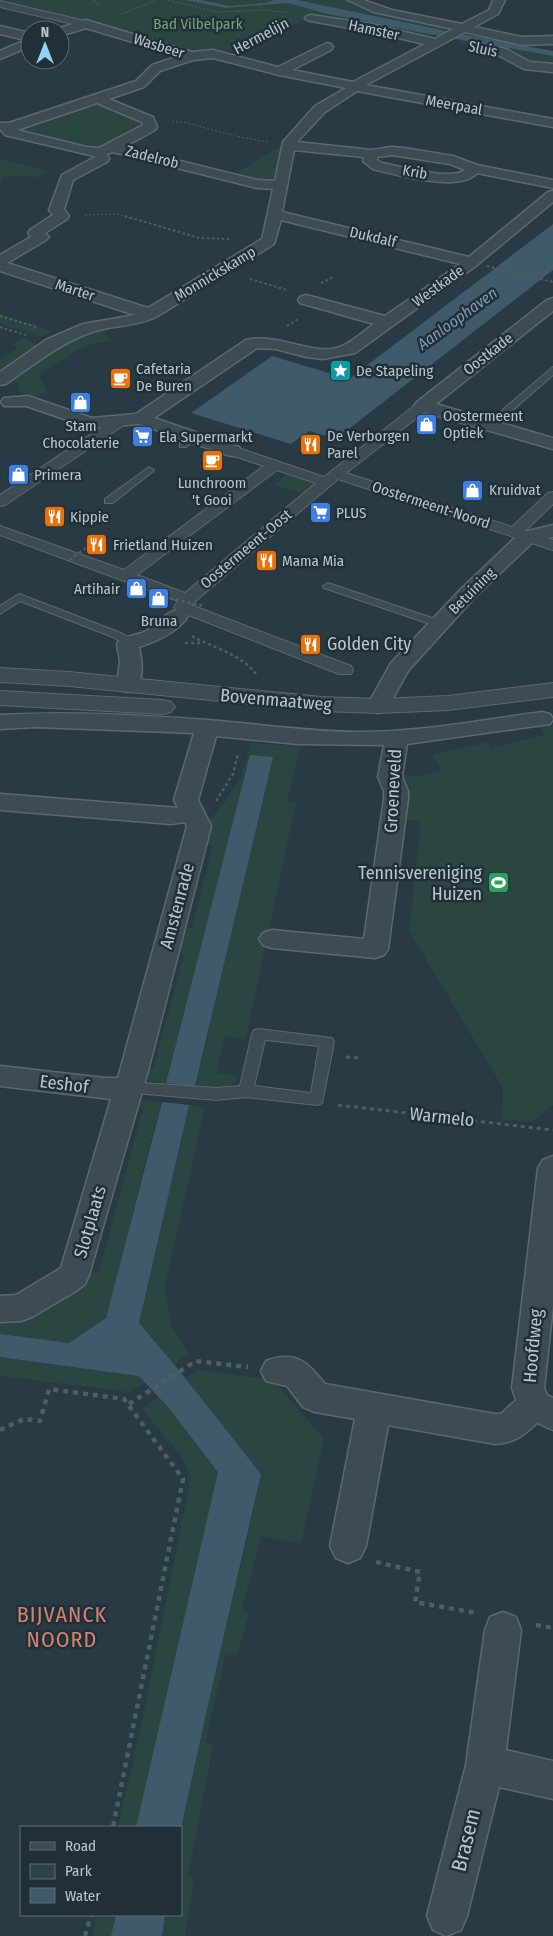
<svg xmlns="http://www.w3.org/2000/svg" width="553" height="1936" font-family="'Fira Sans Condensed',sans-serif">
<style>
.green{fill:#2b4642}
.water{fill:#3f5b6b}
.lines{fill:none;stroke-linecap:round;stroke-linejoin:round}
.service-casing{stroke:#5b6870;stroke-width:2}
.pedestrian-casing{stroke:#5b6870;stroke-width:2}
.minor-casing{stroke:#5b6870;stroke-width:3}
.tertiary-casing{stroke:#5b6870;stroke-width:2}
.path-far4{stroke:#4b615f;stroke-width:1;stroke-dasharray:2 2;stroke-linecap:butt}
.path-far3{stroke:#4b615f;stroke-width:2;stroke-dasharray:2.5 2.5;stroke-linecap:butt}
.path-far2{stroke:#4b615f;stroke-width:2.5;stroke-dasharray:3 3;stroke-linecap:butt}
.path-far1{stroke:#4b615f;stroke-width:3;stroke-dasharray:4 4;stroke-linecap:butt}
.path{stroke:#4b615f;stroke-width:4.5;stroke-dasharray:5 5;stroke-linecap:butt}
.service{fill:#3d4b53;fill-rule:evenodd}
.pedestrian{fill:#3d4b53;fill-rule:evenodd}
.minor{fill:#3d4b53;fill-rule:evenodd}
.tertiary{fill:#3d4b53;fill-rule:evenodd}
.path-bridge-far1{stroke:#4b615f;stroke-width:2;stroke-dasharray:2.5 2.5;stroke-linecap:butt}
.path-bridge{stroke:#4b615f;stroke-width:2.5;stroke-dasharray:3 3;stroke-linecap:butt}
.labels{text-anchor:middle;stroke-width:5;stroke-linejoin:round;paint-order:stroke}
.far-park-label{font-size:15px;fill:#79a179;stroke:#213038}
.far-street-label{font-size:15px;fill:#bac5cc;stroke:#213038}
.far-poi-label{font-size:15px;fill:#bac5cc;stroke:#213038;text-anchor:start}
.far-water-label{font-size:16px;font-style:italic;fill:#7c9cae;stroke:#213038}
.poi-label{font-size:18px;fill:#bac5cc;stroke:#213038;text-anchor:start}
.street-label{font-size:18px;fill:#bac5cc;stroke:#213038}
.near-street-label{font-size:21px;fill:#bac5cc;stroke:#213038}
.near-neighbourhood-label{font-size:22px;letter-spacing:1px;fill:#d3826e;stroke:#213038}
</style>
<rect width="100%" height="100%" fill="#283a43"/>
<g class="green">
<path d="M10 0H349C358 10 431 23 448 27L428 38 311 18 281 29 271 39 256 45 221 54 187 52 0 4 8 3Z"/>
<path d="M461 40 553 56V66L515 59 509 52 456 42Z"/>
<path d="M95 102 139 121 141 126C129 133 114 146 100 148 82 151 38 134 18 128Z"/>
<path d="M284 144 289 148 275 180 262 182 232 175Z"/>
<path d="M0 159 50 172 36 177H2L0 185Z"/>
<path d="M0 314 53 331 42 337 0 324Z"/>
<path d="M100 324 110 341C83 342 61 361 39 375L47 392 34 397 20 392 14 374 67 338Z"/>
<path d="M23 338 42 346 0 374V359L19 347 12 344Z"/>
<path d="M288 473 315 481 301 493 274 485Z"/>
<path d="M553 725V1105L532 1122 502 1119 503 1088 409 931 421 822 404 819 398 774 419 776 442 770 432 755 492 741 488 743 491 748 545 735 540 727Z"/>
<path d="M251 743 300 747 287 802 296 803 246 1038 224 1037 217 1072 238 1076C230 1093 210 1087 195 1086L208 1038 250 755 166 1083 145 1080 142 1068 153 1069 184 955 174 953 180 927 192 928 213 845 202 844 211 818 225 802 241 778Z"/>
<path d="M134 1100 161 1102 106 1318 69 1344 0 1334V1317L20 1319 39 1313 80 1285 86 1271 99 1272 143 1108 132 1106Z"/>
<path d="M189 1105 205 1107 165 1286 171 1324 188 1354 174 1364 139 1323Z"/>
<path d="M0 1357 139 1376 146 1383 129 1392 0 1376Z"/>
<path d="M198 1370 273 1380 324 1439 301 1544 261 1536 242 1610 249 1613 237 1656 226 1654 205 1742 213 1746 188 1876 194 1878 185 1936H162L165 1915H181V1829L210 1689 246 1543 261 1474 185 1378Z"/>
<path d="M159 1397 218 1472 136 1827H118L140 1731 191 1477 181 1456 142 1409Z"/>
<path d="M97 1915H116L111 1936H92Z"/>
</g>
<g class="water">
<path d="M185 0H201L230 6 266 3 273 0H297L466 35 553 51V56L423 33 324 13 288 3 225 8Z"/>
<path d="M553 224V270L336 439 309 431 291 444 191 413 272 356 349 379Z"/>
<path d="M250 755 273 757 195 1086 166 1083Z"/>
<path d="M162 1102 189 1105 139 1323 174 1364 261 1474C234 1592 206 1710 181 1829V1827H136L218 1472 167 1406 139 1376 0 1357V1334L69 1343 106 1318Z"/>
<path d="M116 1915H165L162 1936H111Z"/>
</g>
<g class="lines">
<defs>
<g id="service">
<path d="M553 367V375L492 428H486V424Z"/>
<path d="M194 434 197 435V439L186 447H180V443Z"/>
<path d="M149 467 154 470 152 472 113 503H105V499Z"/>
<path d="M328 583 444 622 445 624 440 627 436 626 324 588 323 586Z"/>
<path d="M19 594 121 633 130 638 134 644 132 646H124L121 642 113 637 20 601 0 614V606Z"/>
<path d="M259 1029 332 1038 334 1042 322 1103 317 1105 246 1097 216 1100 123 1092 121 1088 123 1084 128 1082 216 1088 240 1086 252 1034 254 1030ZM265 1040 319 1046 311 1093 254 1086Z"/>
</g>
<g id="pedestrian">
<path d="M0 1 89 22 90 24 86 27 0 7Z"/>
<path d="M423 402 430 406 428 409 346 473 512 527 548 493 553 492V504L525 531 553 540V550L338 479 191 605 351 666 353 670 351 674H339L176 610 174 607 178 601 0 535V526L124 570 264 466 228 454 226 451 228 448H238L324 477 418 403ZM277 470 316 483 185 593 137 575Z"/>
<path d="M119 418 124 419 126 422 124 425 5 505 0 506V495L114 419Z"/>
</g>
<g id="minor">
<path d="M348 0H363L392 10 462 24 489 10 493 0H505L498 14 474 27 522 37 553 36V44L522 45 465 32 366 85 553 119V127L357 91 325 112 297 142 371 150 392 147 404 148 453 156 477 165 553 180V188L477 173C460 193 396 175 373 169L363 161 364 157 294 150 282 212 469 257 548 192 553 191V202L477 265 355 353 323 359 306 357 276 349 257 348 154 418 239 447 242 451 239 455 233 456 227 455 139 424 91 428 26 406H4L1 402 4 398 28 396 92 418 136 414 246 340C280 332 315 358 342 346 353 341 364 331 374 324L300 303 298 300 300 297 306 295 385 316 460 264 281 220 274 244 156 317C135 327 113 325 92 332 60 343 33 365 6 384L0 385V372L46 340 83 324 135 315 0 271V255L31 237 28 233 30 230 53 215 49 210 62 175 95 157 94 156 5 135 0 129V123H9L136 81 152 65 179 56 86 28 60 36V30L56 29 86 20 192 52 213 50 278 67 327 43 331 44 333 47 331 50 292 70 353 82 425 44 371 32 311 21 307 20 305 18 307 16 311 15 371 24 435 39 453 29 374 12ZM213 58 279 75 346 88 315 106 283 142 275 181 257 180 124 147 155 130 157 127 153 117 109 99 144 87 160 71 193 60ZM97 103 142 122 143 125 99 148 86 147 17 130ZM113 152 257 188 273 189 262 239 148 308 7 263 46 240 49 237 45 233 67 219 69 216 64 209 73 180 107 162 109 159 107 154ZM392 155 450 164 465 170C451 181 400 166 382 163L377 160V157Z"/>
<path d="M0 26 30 33V46L0 59V51L26 40 0 34Z"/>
<path d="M476 43 506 49 530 62 553 64V72L524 69 498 55 472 50 470 47 472 44Z"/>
<path d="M553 298V311L436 404 553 438V449L417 410 414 406 417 402 547 300Z"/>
<path d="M553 525V537L534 541 475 597 408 671 386 711 378 713 370 711 367 706 391 663 461 589 520 533Z"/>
<path d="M179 609 186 611 189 615C178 632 158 641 139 647 142 660 144 678 136 690L128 692 120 690 117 685 120 661 117 644C124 635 136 636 146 631 158 625 165 612 179 609Z"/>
<path d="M542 712 550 714 553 719 550 724 407 744 402 777 408 791V799L388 949 384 955 375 958 272 948 263 945 259 939 263 933 272 930 364 939 384 799V791L378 777 384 745 298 744 216 736 198 800 211 826 149 1067 89 1275 85 1284 76 1291 32 1317 21 1321 0 1322V1296L16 1295 61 1268 111 1099 0 1086V1066L105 1078H118L187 826 185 822 171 824 0 810V794L178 808 174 800 194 733 36 727 0 729V715C69 711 139 715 207 720 259 724 310 732 362 732 422 732 482 720 542 712Z"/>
<path d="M553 1156V1306L544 1388 547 1395 553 1398V1430L537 1423C523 1436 514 1443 495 1444L388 1425 366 1546 360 1558 348 1563 336 1558 330 1546 355 1419 315 1412 303 1407 287 1386 266 1381 261 1371 266 1361C296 1350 307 1362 325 1384L495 1414H501L516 1400 512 1388 538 1168 543 1160Z"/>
<path d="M503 1612 516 1617 521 1630 506 1750 553 1761V1799L499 1787 467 1916 461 1930 446 1936 433 1930 427 1916 466 1765 485 1630 490 1617Z"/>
</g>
<g id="tertiary">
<path d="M0 668 69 672 322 697 378 699 448 696 553 683V697L448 710 378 713 322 711 69 686 0 682Z"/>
<path d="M0 691 163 700 171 702 175 707 171 712 163 714 0 705Z"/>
</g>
</defs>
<use href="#service" class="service-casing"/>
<use href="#pedestrian" class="pedestrian-casing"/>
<use href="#minor" class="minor-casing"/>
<use href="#tertiary" class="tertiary-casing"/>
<g class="path-far4">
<path d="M94 0 99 6"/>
<path d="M168 0 217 12 264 10 291 13"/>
<path d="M258 3 264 10"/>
<path d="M122 14 156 0"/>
<path d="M251 43 290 20"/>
<path d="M172 122H183L240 137 268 142"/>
<path d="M85 215 117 214 130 218"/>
</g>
<g class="path-far3">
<path d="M125 216 199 238 231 239"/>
<path d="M250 279 287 290"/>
<path d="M321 283 334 277"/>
<path d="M0 316 36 327"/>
<path d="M287 326 298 319"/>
<path d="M0 327 26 335"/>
</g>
<g class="path-far2">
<path d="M192 636C213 648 241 654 256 674"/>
<path d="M185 643H201"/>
<path d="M216 801 233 774 238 753"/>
</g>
<g class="path-far1">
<path d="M346 1057 361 1058"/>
<path d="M338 1105 553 1130"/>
</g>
<g class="path">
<path d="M129 1404 196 1361 248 1367"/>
<path d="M0 1430 24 1419 40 1421 49 1389 124 1399 183 1479 113 1827"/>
<path d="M376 1562 420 1572 415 1602 476 1613"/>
<path d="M536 1625 553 1628"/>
<path d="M85 1936 91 1915"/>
</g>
<use href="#service" class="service"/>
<use href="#pedestrian" class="pedestrian"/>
<use href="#minor" class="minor"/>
<use href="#tertiary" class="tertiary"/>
<g class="path-bridge-far1">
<path d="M487 266 553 282"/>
<path d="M76 441 96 448"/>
<path d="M368 487 378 480"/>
</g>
<g class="path-bridge">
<path d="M69 560 89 546"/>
<path d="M170 598 204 606"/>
</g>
</g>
<defs>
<symbol id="sight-square" viewBox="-11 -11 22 22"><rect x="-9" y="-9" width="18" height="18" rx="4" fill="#0f9aa8" stroke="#213038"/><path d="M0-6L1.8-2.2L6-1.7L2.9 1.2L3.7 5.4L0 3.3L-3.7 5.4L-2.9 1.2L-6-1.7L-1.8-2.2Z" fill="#fff"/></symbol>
<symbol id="cafe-square" viewBox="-11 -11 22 22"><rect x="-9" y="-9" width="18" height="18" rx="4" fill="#e8710a" stroke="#213038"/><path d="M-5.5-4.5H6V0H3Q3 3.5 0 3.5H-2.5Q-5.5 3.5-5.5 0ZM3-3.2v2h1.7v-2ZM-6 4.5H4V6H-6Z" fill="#fff"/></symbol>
<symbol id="shop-square" viewBox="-11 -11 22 22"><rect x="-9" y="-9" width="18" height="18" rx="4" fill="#3f7fe0" stroke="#213038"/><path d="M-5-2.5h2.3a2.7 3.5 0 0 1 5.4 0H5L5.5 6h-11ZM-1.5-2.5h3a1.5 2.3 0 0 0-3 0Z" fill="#fff"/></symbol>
<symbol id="supermarket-square" viewBox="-11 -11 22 22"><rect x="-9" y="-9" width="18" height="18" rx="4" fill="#3f7fe0" stroke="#213038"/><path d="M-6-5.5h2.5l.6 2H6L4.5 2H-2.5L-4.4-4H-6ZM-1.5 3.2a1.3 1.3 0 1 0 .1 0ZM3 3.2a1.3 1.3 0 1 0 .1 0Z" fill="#fff"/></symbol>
<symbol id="restaurant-square" viewBox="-11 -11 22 22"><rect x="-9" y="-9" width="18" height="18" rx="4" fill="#e8710a" stroke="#213038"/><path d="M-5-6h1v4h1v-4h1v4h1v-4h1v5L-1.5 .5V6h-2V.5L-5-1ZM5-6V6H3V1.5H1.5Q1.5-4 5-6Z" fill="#fff"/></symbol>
<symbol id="stadium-square" viewBox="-11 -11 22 22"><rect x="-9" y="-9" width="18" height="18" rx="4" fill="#2e9e5b" stroke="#213038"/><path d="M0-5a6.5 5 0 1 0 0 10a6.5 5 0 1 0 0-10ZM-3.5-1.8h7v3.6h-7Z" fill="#fff"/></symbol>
</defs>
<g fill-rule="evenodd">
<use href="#sight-square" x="328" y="358" width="25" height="25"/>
<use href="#cafe-square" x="108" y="366" width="25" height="25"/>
<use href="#shop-square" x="68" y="390" width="25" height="25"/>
<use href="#shop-square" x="414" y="412" width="25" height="25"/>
<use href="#supermarket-square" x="130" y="424" width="25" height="25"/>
<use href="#restaurant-square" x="298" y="432" width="25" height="25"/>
<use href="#cafe-square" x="200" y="448" width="25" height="25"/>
<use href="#shop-square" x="6" y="462" width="25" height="25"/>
<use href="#shop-square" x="460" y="478" width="25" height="25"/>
<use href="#supermarket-square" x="308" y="500" width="25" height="25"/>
<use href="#restaurant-square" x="42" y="504" width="25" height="25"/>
<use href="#restaurant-square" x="84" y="532" width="25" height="25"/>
<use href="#restaurant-square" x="254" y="548" width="25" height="25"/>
<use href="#shop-square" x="124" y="576" width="25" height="25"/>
<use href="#shop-square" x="146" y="586" width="25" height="25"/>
<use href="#restaurant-square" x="298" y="632" width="25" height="25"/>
<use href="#stadium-square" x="486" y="870" width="25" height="25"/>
</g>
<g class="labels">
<g class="far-park-label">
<text x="198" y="29">Bad Vilbelpark</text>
</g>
<g class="far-street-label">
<text transform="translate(374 30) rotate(12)" y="5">Hamster</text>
<text transform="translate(261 36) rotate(-28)" y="5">Hermelijn</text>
<text transform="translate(159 46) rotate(17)" y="5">Wasbeer</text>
<text transform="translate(483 49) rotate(12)" y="5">Sluis</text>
<text transform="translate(454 105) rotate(10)" y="5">Meerpaal</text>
<text transform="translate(152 157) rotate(14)" y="5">Zadelrob</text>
<text transform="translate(415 172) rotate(10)" y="5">Krib</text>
<text transform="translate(373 237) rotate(13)" y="5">Dukdalf</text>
<text transform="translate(215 274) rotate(-31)" y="5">Monnickskamp</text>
<text transform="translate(438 286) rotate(-36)" y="5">Westkade</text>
<text transform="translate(75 290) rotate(18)" y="5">Marter</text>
<text transform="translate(488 354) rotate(-38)" y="5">Oostkade</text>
<text transform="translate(431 505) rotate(18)" y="5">Oostermeent-Noord</text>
<text transform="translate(246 549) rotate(-40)" y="5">Oostermeent-Oost</text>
<text transform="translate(472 591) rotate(-45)" y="5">Betuining</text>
</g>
<g class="far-poi-label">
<text x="136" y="374">Cafetaria<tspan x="136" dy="17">De Buren</tspan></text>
<text x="356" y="376">De Stapeling</text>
<text x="443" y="421">Oostermeent<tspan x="443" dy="17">Optiek</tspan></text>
<text x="81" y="431" text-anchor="middle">Stam<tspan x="81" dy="17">Chocolaterie</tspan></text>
<text x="327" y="441">De Verborgen<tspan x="327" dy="17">Parel</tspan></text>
<text x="159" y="442">Ela Supermarkt</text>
<text x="34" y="480">Primera</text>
<text x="212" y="488" text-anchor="middle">Lunchroom<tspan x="212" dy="17">'t Gooi</tspan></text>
<text x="489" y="495">Kruidvat</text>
<text x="336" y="518">PLUS</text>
<text x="70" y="522">Kippie</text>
<text x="113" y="550">Frietland Huizen</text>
<text x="282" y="566">Mama Mia</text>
<text x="120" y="594" text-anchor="end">Artihair</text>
<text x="159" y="626" text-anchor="middle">Bruna</text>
</g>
<g class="far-water-label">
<text transform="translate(457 318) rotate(-36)" y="6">Aanloophaven</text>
</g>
<g class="poi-label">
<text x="327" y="650">Golden City</text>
<text x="482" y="879" text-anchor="end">Tennisvereniging<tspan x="482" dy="21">Huizen</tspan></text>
</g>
<g class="street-label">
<text transform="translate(276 700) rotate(5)" y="6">Bovenmaatweg</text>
<text transform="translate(393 791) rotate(-87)" y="6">Groeneveld</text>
<text transform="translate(177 906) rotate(-75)" y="6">Amstenrade</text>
<text transform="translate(64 1084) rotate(7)" y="6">Eeshof</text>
<text transform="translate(442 1117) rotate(6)" y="6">Warmelo</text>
<text transform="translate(90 1222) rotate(-74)" y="6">Slotplaats</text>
<text transform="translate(533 1346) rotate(-85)" y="6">Hoofdweg</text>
</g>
<g class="near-street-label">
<text transform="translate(466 1840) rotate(-76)" y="7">Brasem</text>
</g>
<g class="near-neighbourhood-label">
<text x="62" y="1622">BIJVANCK<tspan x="62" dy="25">NOORD</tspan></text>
</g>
</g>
<rect x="20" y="1826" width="162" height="90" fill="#213038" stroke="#5e6c73"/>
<rect x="30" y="1842" width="25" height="8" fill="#3d4b53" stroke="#5e6c73"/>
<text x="65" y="1851" font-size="15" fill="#bac5cc">Road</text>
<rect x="30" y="1864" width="25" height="15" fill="#2b4642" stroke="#5e6c73"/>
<text x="65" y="1876" font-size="15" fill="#bac5cc">Park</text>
<rect x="30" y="1888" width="25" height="15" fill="#3f5b6b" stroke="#5e6c73"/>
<text x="65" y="1901" font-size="15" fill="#bac5cc">Water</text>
<g transform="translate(45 45)"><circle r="24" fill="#213038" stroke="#5e6c73"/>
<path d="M0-4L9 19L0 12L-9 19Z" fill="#96d1f5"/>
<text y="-8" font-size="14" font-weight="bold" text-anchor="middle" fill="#bac5cc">N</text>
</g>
</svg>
